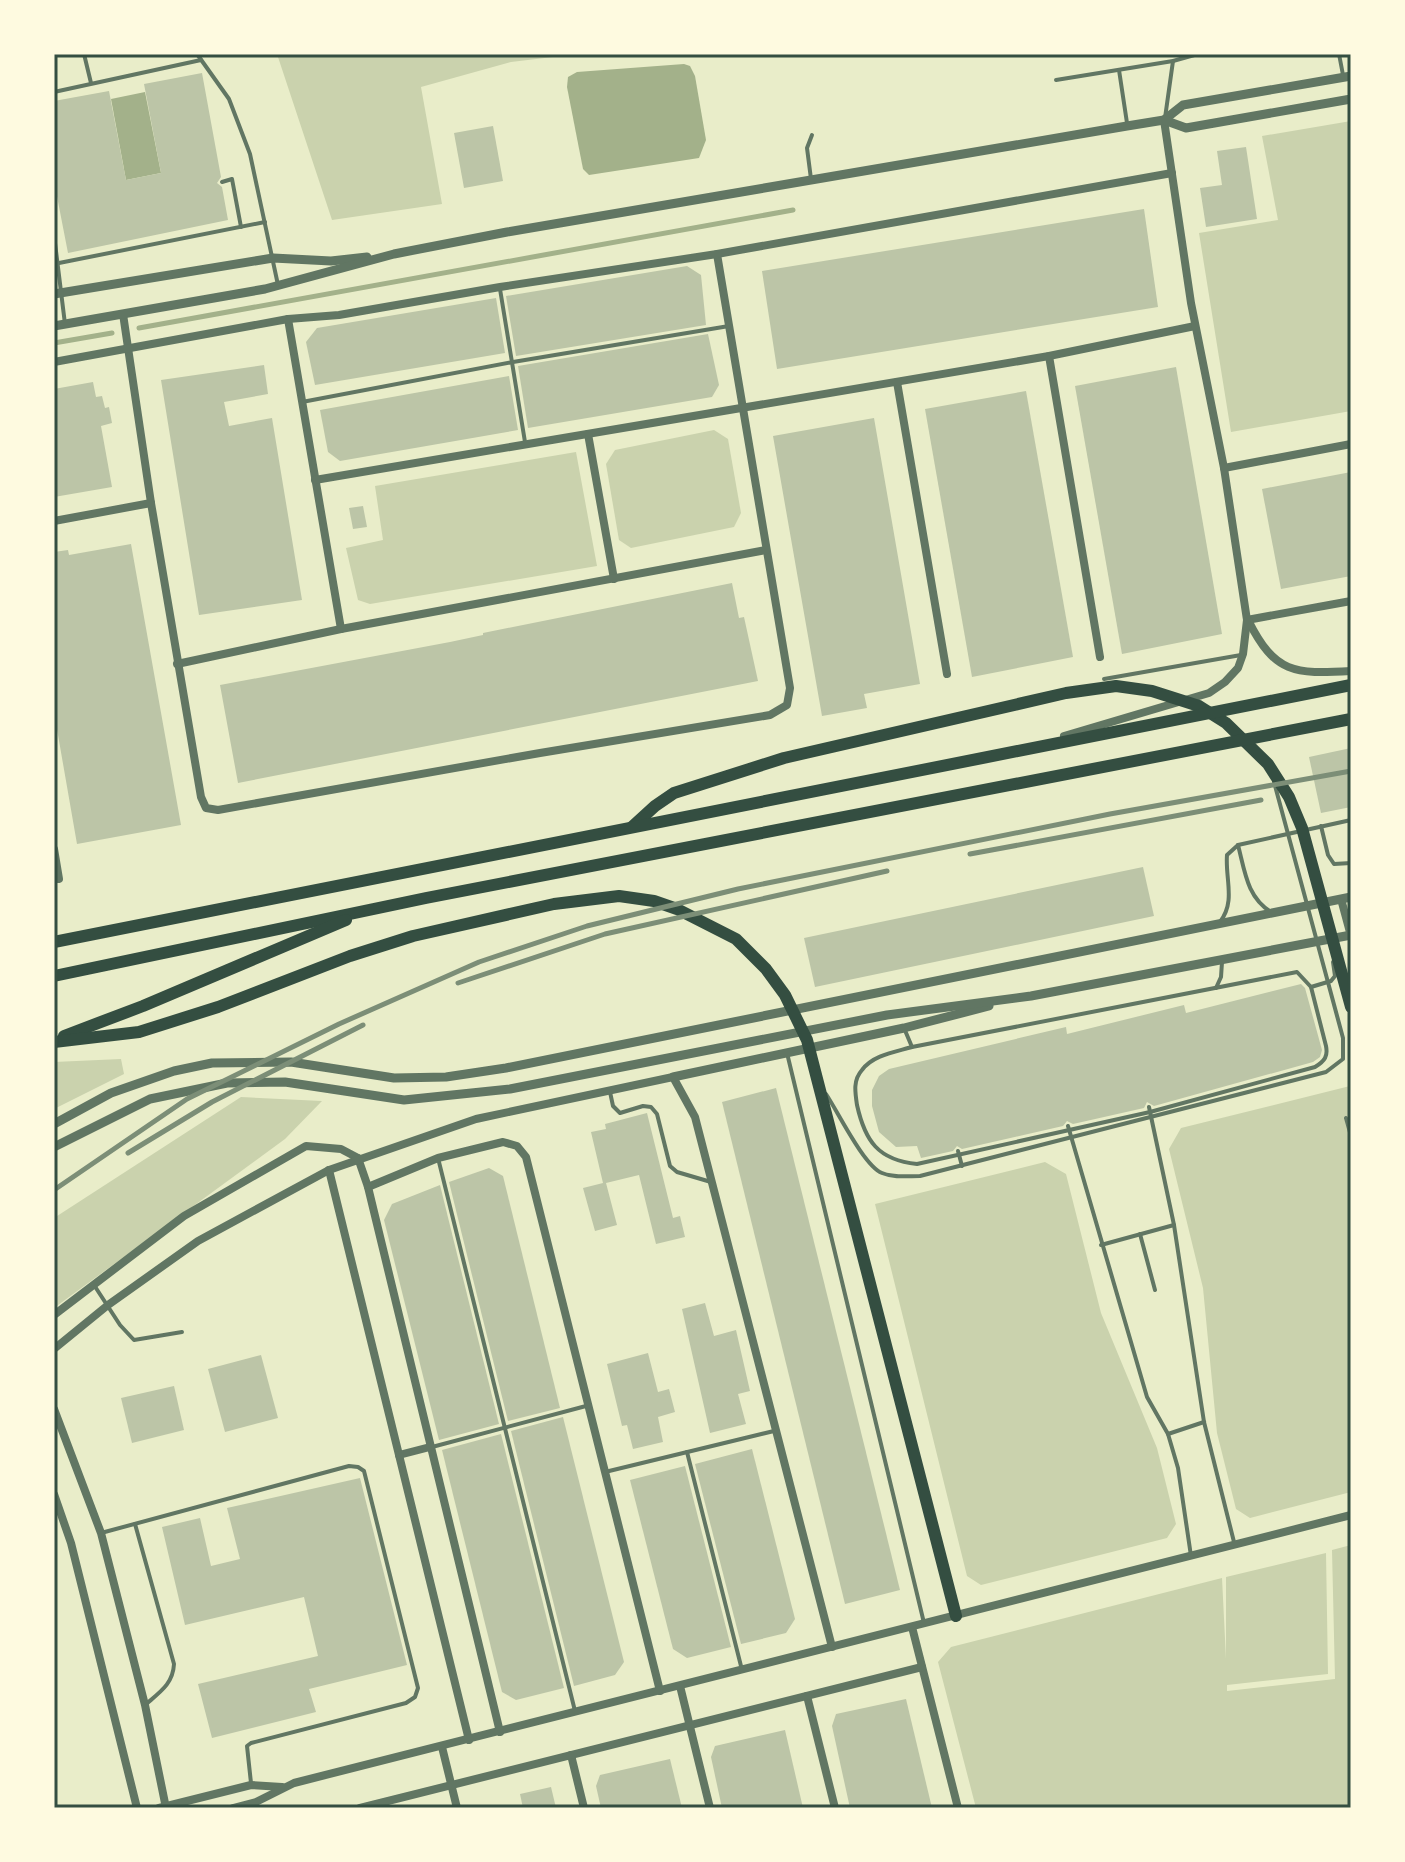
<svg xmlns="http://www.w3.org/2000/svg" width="1405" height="1862" font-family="'Work Sans',sans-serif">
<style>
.green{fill:#cad2ad}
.water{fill:#a3b18a}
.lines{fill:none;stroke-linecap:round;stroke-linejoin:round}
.stream{stroke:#a3b18a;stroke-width:5}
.building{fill:#bcc5a7}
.service{stroke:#617663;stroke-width:4}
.minor{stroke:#617663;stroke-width:8}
.tertiary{stroke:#617663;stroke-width:9}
.trunk{stroke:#344e41;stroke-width:12}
.rail{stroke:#7c8e77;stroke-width:5}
.neatline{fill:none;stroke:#344e41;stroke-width:3}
</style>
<rect width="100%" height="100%" fill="#e9edc9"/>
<g class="green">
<path d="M277 54H578L511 62 421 87 442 204 332 220Z"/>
<path d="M1351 121V411L1231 432 1199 233 1278 220 1262 136Z"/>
<path d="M714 430 728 439 741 513 734 527 631 548 619 540 606 464 615 450Z"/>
<path d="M576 452 597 566 370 604 358 600 346 548 383 540 375 486Z"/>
<path d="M121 1059 124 1074 54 1109V1062Z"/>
<path d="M1350 1086 1351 1492 1250 1518 1236 1509 1217 1433 1203 1288 1169 1149 1181 1128Z"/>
<path d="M241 1097 322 1101 285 1139 54 1308V1218Z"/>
<path d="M1045 1162 1066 1174 1101 1313 1157 1448 1176 1524 1167 1538 981 1585 967 1576 875 1204Z"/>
<path d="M1351 1545V1808H976L938 1662 951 1647 1222 1578 1226 1659V1577L1326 1553 1328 1674 1227 1685V1691L1335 1679 1332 1550Z"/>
</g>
<g class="water">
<path d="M684 64 690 66 695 76 706 140 699 158 589 175 583 169 567 87 568 77 577 72Z"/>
<path d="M145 92 161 173 126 180 111 99Z"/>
</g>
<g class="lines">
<g class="stream">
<path d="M139 328 793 210"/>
<path d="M54 343 112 333"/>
</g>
</g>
<g class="building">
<path d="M202 73 221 177 217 183 222 187 228 220 68 253 54 181V101L109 91 126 180 161 173 144 84Z"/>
<path d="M493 126 503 181 464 188 454 133Z"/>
<path d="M1246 147 1257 219 1206 227 1200 188 1222 185 1217 151Z"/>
<path d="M1144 209 1158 307 777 369 762 271Z"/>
<path d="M687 266 701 275 706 325 516 356 506 296Z"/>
<path d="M496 298 505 353 315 385 306 342 317 328Z"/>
<path d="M708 334 719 385 712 397 528 428 518 366Z"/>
<path d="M264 365 268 394 224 402 229 426 272 418 302 600 199 615 161 380Z"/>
<path d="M1176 367 1222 634 1122 654 1075 386Z"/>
<path d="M509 376 518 430 340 461 328 452 320 410Z"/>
<path d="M93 382 96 397 102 396 105 408 109 407 112 423 101 426 112 487 54 497V389Z"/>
<path d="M1026 391 1073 657 972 677 925 409Z"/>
<path d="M874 418 920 684 864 694 867 708 822 716 773 436Z"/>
<path d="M1351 472V576L1281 589 1262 489Z"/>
<path d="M363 506 367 527 353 529 349 508Z"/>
<path d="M131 544 181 825 77 844 54 712V552L68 550 69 555Z"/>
<path d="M732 583 739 618 744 617 758 681 238 783 220 685 450 642 483 635V633Z"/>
<path d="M1351 748V807L1321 813 1309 757Z"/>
<path d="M1143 867 1154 916 815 987 804 938Z"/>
<path d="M1301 984 1305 988 1322 1050 1320 1057 1313 1062 1154 1106 1147 1102 1144 1108 1073 1124 1067 1121 1063 1126 962 1149 957 1146 953 1151 921 1158 917 1146 896 1147 879 1132 872 1106V1090L879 1076 889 1069 1066 1027 1067 1034 1184 1005 1186 1013Z"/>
<path d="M776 1088 900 1590 845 1604 722 1102Z"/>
<path d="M647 1113 673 1218 680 1216 685 1237 656 1244 639 1175 606 1183 617 1225 595 1231 583 1188 603 1183 591 1132 606 1129 605 1124Z"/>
<path d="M489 1168 503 1176 560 1408 508 1421 449 1182Z"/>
<path d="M440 1185 499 1424 439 1440 384 1220 392 1204Z"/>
<path d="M705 1303 714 1336 736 1330 750 1391 738 1394 746 1424 710 1433 682 1309Z"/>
<path d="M648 1353 658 1392 669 1389 675 1412 658 1417 663 1442 633 1449 627 1425 622 1426 607 1364Z"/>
<path d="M261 1355 278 1418 225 1432 208 1369Z"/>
<path d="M174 1386 184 1430 132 1443 121 1398Z"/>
<path d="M563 1417 624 1662 615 1675 574 1686 511 1431Z"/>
<path d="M501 1434 564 1688 516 1700 502 1692 442 1450Z"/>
<path d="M752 1449 795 1619 786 1633 741 1644 695 1464Z"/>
<path d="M685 1466 731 1647 687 1658 673 1649 630 1480Z"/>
<path d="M360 1478 407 1665 309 1689 316 1712 212 1738 198 1684 318 1656 304 1597 185 1625 162 1527 200 1518 211 1566 240 1559 227 1508Z"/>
<path d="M906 1699 932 1808H850L832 1726 836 1714Z"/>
<path d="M785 1730 803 1808H722L711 1757 715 1746Z"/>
<path d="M670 1759 682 1808H601L596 1786 600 1775Z"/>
<path d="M551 1787 556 1808H523L520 1794Z"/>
</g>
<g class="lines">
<g class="service">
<path d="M84 54 91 83"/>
<path d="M197 54 229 99 250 154 278 285"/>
<path d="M1339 54 1343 75"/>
<path d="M1119 70 1127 123"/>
<path d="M1056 80 1173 61 1198 54"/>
<path d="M54 92 201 60"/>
<path d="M1165 118 1173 61"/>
<path d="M811 179 807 148 812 135"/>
<path d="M222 182 232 179 241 227"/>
<path d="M54 235 65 324"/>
<path d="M54 264 265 222"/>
<path d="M500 289 525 442"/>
<path d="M302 402 513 362 729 326"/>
<path d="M1104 679 1241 655"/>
<path d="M1321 826 1328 855 1334 864 1351 863"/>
<path d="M1238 845C1245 872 1247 897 1271 912"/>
<path d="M1220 922C1236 901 1225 879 1227 855L1238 845 1351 820"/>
<path d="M1297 972 1311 987 1326 1046C1328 1056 1325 1061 1315 1067L1150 1112 917 1164C878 1160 865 1141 857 1105 855 1092 853 1080 862 1070 873 1055 895 1052 912 1047Z"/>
<path d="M1311 987 1331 981 1335 976 1333 962"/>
<path d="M1216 988 1221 977 1222 962"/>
<path d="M904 1028 912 1047"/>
<path d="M787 1053 924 1623"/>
<path d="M610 1092 613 1106 620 1113 643 1106 651 1107 657 1114 670 1166 677 1172 711 1182"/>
<path d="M826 1094C838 1112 864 1166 882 1173 894 1178 908 1176 920 1176L1326 1072 1343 1059V1038L1274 782"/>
<path d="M1149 1107 1174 1225 1204 1422 1234 1542"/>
<path d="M1346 1118 1351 1136"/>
<path d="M1068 1126 1147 1397 1168 1434 1178 1468 1191 1556"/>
<path d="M958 1151 962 1166"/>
<path d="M438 1158 575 1711"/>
<path d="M1140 1234 1155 1290"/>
<path d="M1101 1245 1174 1225"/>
<path d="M94 1285 120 1325 134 1340 182 1332"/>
<path d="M1168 1434 1204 1422"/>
<path d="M432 1447 586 1406"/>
<path d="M687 1452 742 1670"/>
<path d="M605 1472 774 1431"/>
<path d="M135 1524 174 1664C173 1684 160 1692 145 1705"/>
<path d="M101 1533 349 1466 358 1467 364 1471 418 1688 415 1697 406 1703 251 1743 247 1746 251 1783"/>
</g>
<g class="minor">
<path d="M123 314 151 503 201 797 206 808 218 810 540 753 770 715 787 705 790 688 717 254"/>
<path d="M288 319 341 629"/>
<path d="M1049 356 1100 657"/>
<path d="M54 362 288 319 339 315 500 287 717 254 1172 173"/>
<path d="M897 382 947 674"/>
<path d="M588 434 614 579"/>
<path d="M1224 468 1351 444"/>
<path d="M315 480 1049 356 1195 326"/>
<path d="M54 521 151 503"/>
<path d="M1247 620 1351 601"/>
<path d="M1248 620C1275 674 1294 674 1351 671"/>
<path d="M177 664 341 629 766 550"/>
<path d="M1064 736 1209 693 1225 682 1238 668 1243 654 1247 620 1224 468 1191 303 1164 120"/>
<path d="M54 849 59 879"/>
<path d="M1341 899 1351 936"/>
<path d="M358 1158 368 1187 500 1732"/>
<path d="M329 1170 469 1740"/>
<path d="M368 1187 438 1158 503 1142 517 1146 526 1157 660 1691"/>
<path d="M54 1315 184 1216 306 1146 341 1149 358 1158"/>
<path d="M54 1349 108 1305 198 1241 329 1170 476 1119 673 1077 695 1117 832 1647"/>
<path d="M54 1409 101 1533 145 1705 166 1808"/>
<path d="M399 1455 430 1447"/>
<path d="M54 1494 71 1543 137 1808"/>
<path d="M912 1627 958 1808"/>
<path d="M680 1686 710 1808"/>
<path d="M807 1696 835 1808"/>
<path d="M442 1747 457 1808"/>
<path d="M571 1755 584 1808"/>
<path d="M159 1808 251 1785 282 1787"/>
<path d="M233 1808 256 1802 294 1783 1351 1515"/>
<path d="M360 1808 922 1667"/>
</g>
<g class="tertiary">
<path d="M1164 120 1183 105 1351 76"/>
<path d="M54 294 273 258 331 261 367 257"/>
<path d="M54 326 265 289 394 254 507 232 1127 126 1164 120 1186 128 1351 99"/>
<path d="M673 1077 904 1028 989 1006"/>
<path d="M54 1124 111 1093 174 1071 212 1063 291 1062 394 1078 446 1077 506 1068 1351 897"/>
<path d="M54 1147 150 1099 227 1083 285 1082 404 1100 510 1089 887 1015 1031 996 1351 935"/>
</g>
<g class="trunk">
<path d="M632 827 655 806 674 793 784 758 1066 693 1116 686 1152 691 1199 706 1226 723 1268 764 1289 797 1302 828 1351 1007"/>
<path d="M54 942 1351 685"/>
<path d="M54 976 426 898 1351 719"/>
<path d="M64 1036 143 1006 346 920"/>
<path d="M54 1042 139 1032 218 1007 350 956 413 936 554 904 619 896 654 901 677 909 736 939 766 969 785 995 807 1040 956 1616"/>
</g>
<g class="rail">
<path d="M970 854 1261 800"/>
<path d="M458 983 605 934 887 871"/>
<path d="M128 1153 212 1102 363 1025"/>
<path d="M54 1190 187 1099 339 1024 479 962 587 926 738 889 1110 814 1351 771"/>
</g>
</g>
<rect width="1405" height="1862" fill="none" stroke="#fefae0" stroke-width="112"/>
<rect x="56" y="56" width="1293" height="1750" class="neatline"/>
</svg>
